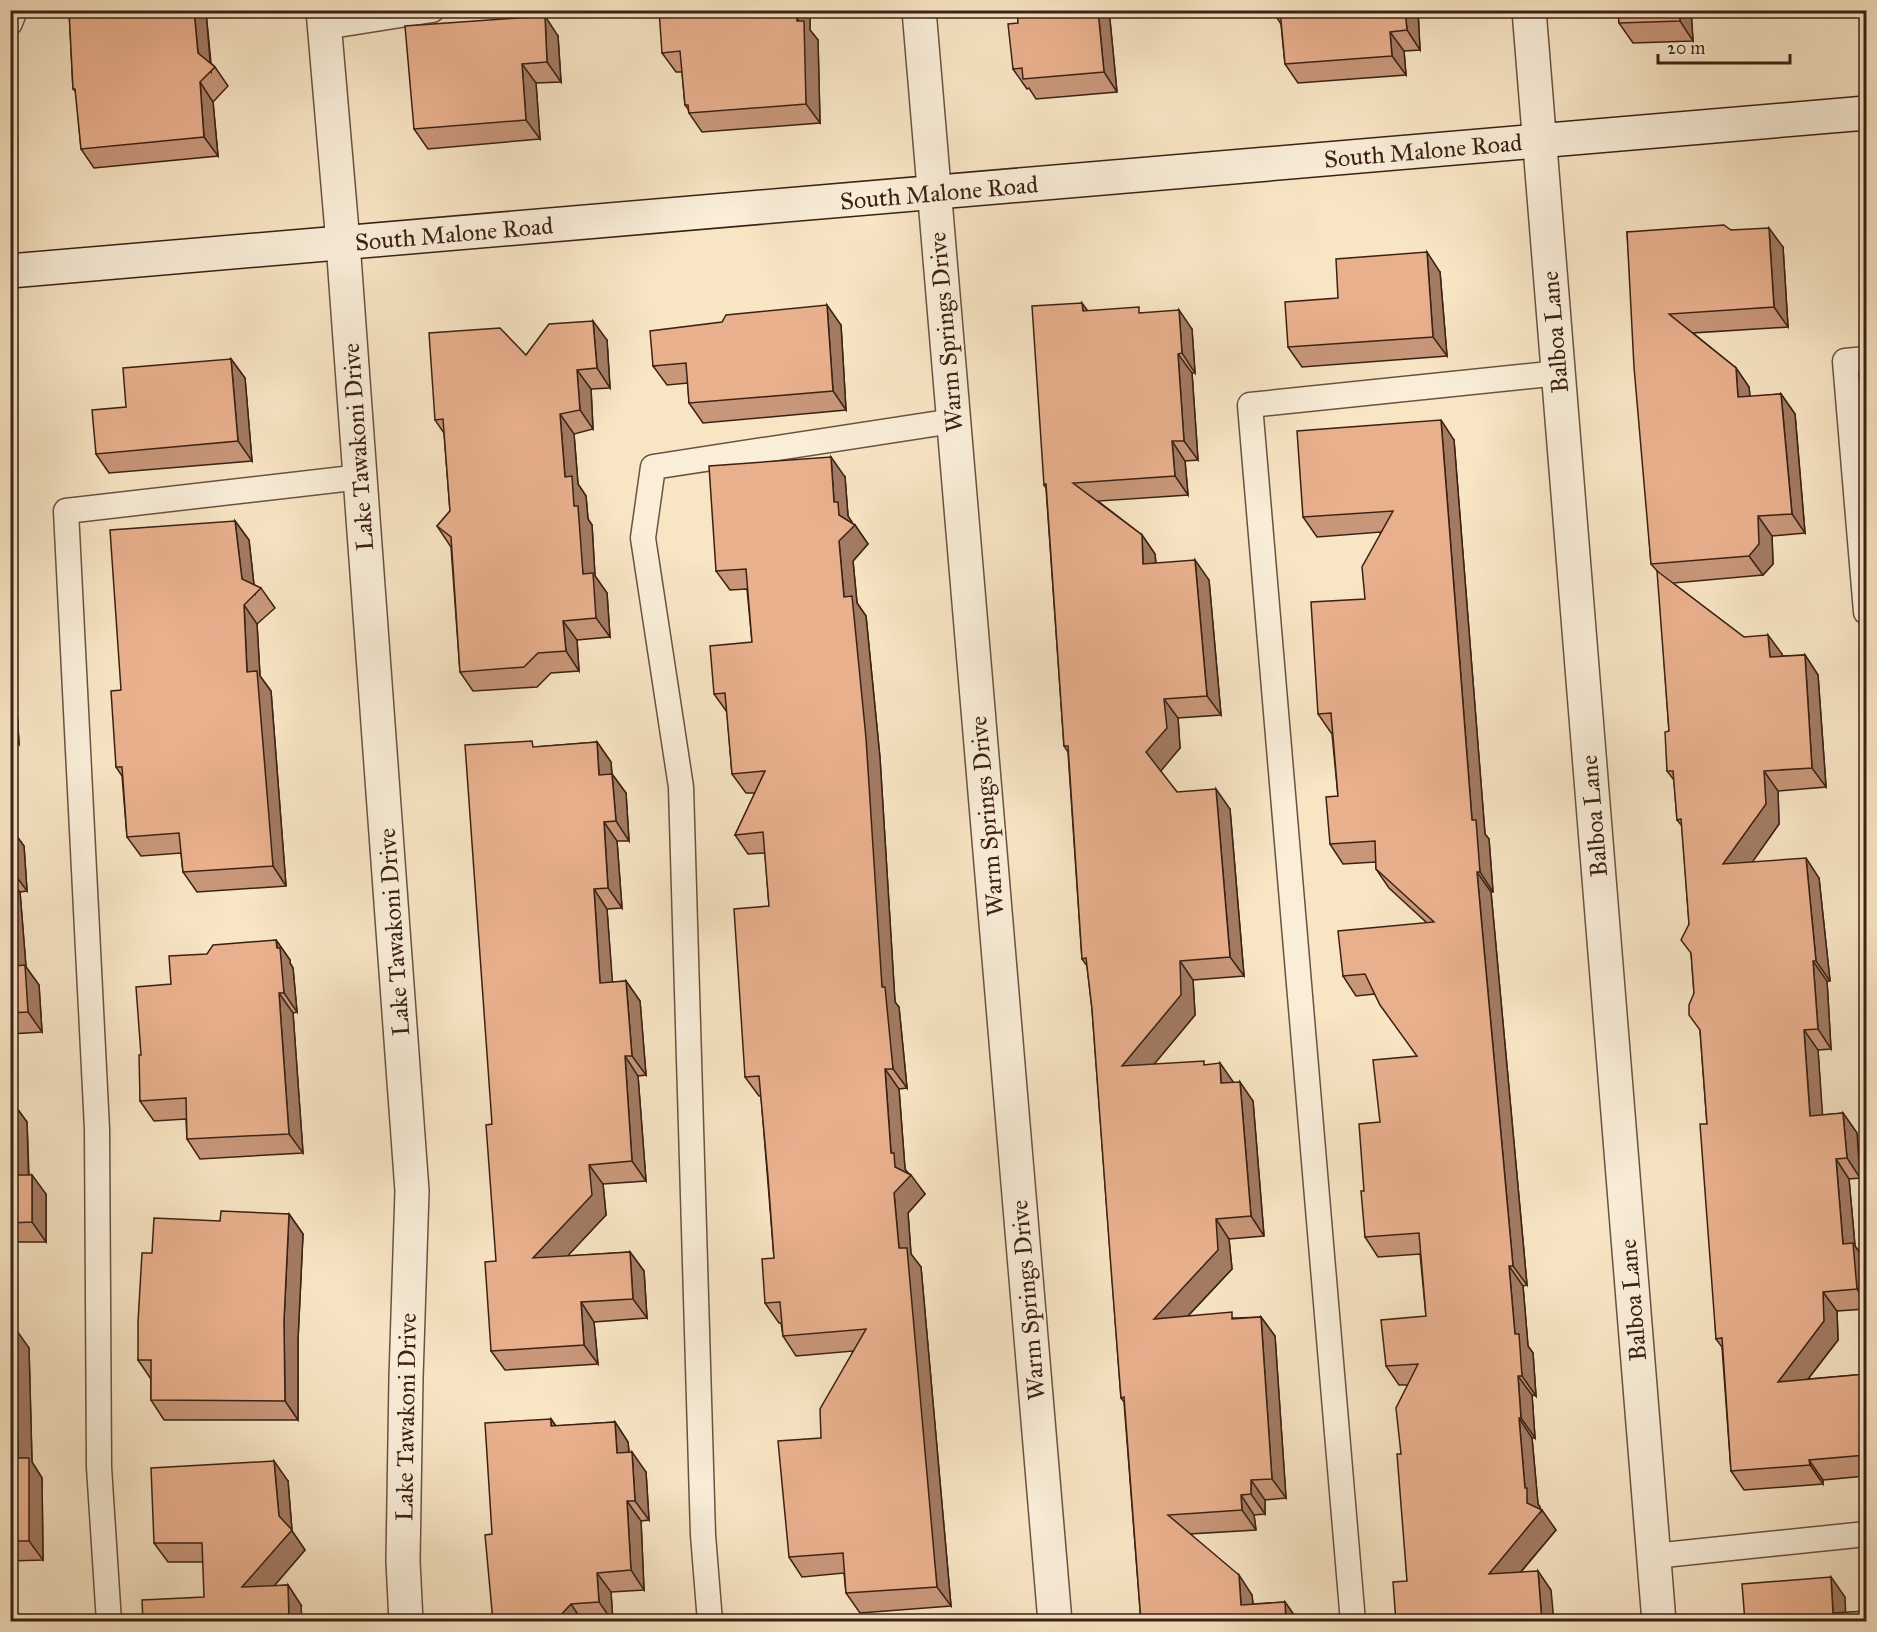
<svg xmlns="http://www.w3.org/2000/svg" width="1877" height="1632" font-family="'IM FELL Great Primer',serif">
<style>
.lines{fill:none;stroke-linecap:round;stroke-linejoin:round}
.lane-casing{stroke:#6b5240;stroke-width:27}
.street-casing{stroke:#6b5240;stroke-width:36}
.secondary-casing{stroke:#3c2114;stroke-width:36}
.lane{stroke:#faeed9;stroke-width:24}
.street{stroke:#faeed9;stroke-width:33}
.secondary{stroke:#faeed9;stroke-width:33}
.wall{fill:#c8977a;stroke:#3c2114;stroke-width:1.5}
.shaded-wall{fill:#a37b63;stroke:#3c2114;stroke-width:1.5}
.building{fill:#e9b08e;stroke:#3c2114;stroke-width:1.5}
.labels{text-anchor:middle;stroke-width:5;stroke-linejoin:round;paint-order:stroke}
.street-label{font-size:24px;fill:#3c2114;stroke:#faeed9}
</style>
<rect width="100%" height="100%" fill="#f8e5c4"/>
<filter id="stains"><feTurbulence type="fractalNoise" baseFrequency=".00333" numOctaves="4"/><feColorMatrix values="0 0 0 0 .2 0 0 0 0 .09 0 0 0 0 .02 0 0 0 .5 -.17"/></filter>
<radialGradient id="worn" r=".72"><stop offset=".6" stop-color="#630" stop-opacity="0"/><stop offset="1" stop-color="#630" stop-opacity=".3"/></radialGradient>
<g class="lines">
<defs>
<g id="lane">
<path d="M10 23 15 10"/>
<path d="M325 27 432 10"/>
<path d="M1866 359 1845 361 1866 612"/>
<path d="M1654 1556 1866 1534"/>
<path d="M109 1622 99 1467 97 1129 66 511 361 477"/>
<path d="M710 1622 703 1535 681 787 643 538 653 467 953 421"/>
<path d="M1353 1622 1250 405 1559 373"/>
</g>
<g id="street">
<path d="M323 10 343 243 412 1191 406 1378 403 1561 406 1622"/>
<path d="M919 10 1055 1622"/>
<path d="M1529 10 1659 1622"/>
</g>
<path id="secondary" d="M10 271 1866 113"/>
</defs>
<use href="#lane" class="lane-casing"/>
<use href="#street" class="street-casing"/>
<use href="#secondary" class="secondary-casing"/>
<use href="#lane" class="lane"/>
<use href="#street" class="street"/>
<use href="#secondary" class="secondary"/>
</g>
<g class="wall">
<path d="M69 10H208L206 12 211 63 215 67 228 86 213 102 218 156 94 168 81 149 76 92 73 89Z"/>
<path d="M1017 10H1109L1117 92 1036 99 1029 88 1027 89 1013 69 1018 23Z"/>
<path d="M1272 10H1418L1420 50 1404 51 1406 75 1298 83 1285 64 1281 24Z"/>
<path d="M1618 10H1691L1693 41 1633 43 1619 23Z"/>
<path d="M810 15V30L818 40 820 123 702 132 689 113 688 109 685 105 682 72H676L662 53Z"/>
<path d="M558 36 561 82 536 83 540 139 428 149 414 129Z"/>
<path d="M1731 230 1783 247 1788 327 1693 333 1736 368 1749 387 1750 397 1781 394 1795 414 1805 533 1772 536 1773 564 1763 575 1673 583 1744 637 1782 654V656L1805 655 1818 675 1826 787 1778 791 1779 824 1752 862 1819 878 1830 981H1827L1831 1049 1818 1050 1822 1115 1843 1113 1857 1133 1860 1178 1849 1179 1855 1246 1866 1262V1309L1837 1311 1838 1340 1808 1379 1866 1374V1476L1823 1480V1484L1744 1490 1731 1471 1722 1347 1716 1339 1707 1124 1700 1030 1694 993 1682 826 1677 820 1674 780 1667 771 1669 731 1658 572 1651 564 1627 232Z"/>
<path d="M1440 272 1447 356 1302 367 1288 347 1338 298Z"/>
<path d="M1088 311 1143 313 1192 329 1195 373H1192L1198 460 1185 461 1188 495 1098 501 1142 535 1155 554 1156 563 1209 580 1221 715 1178 718 1180 748 1160 771 1177 792 1230 809 1244 976 1193 980 1195 1015 1154 1064 1207 1065 1233 1082 1253 1101 1264 1236 1229 1239 1232 1269 1188 1316 1236 1318 1261 1317 1275 1336 1286 1498 1265 1500V1514L1254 1515 1256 1530 1190 1534 1252 1595 1253 1604 1285 1602 1299 1622H1141L1124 1402 1121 1398 1092 1009 1087 966 1082 959 1068 752 1064 746 1046 488 1044 485Z"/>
<path d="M841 325 846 410 703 423 689 403 688 383 667 385 653 366Z"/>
<path d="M607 340 610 388 591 389 593 429 574 434 578 484 586 496 588 519 592 525 595 576 607 593 610 637 577 640 579 671 551 673 537 687 473 691 460 672 451 547 437 526 450 511 444 433 435 420 526 355Z"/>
<path d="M231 359 245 378 252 461 109 473 96 454 126 407Z"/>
<path d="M1454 440 1485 834 1489 839 1493 892H1491L1527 1285 1523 1286 1528 1346 1533 1353 1536 1396 1532 1395 1535 1438H1532L1538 1504 1540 1507 1541 1510 1556 1530 1521 1572 1551 1590 1407 1581 1401 1454 1407 1385H1399L1386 1366 1426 1316 1420 1254 1378 1257 1365 1237 1364 1191 1380 1122 1417 1056 1375 994 1356 996 1343 976 1427 923 1389 888 1376 869V862L1343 864 1330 844 1338 796 1332 734 1318 714 1365 599 1381 532 1317 537 1303 517Z"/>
<path d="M845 477 848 516 852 523 855 525 868 544 853 561 857 603 866 616 880 758 895 1002 899 1007 907 1088 899 1089 905 1169 925 1194 908 1213 911 1254 921 1267 951 1606 860 1613 846 1593 844 1573 802 1577 789 1557 821 1438 853 1351 796 1356 783 1336 781 1323H779L765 1303 774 1258 761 1096H759L745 1077 769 906 765 853 748 854 735 835 755 793H746L732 774 727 712 714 694 752 642 747 589 730 590 716 571Z"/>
<path d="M235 521 249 540 254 585 261 588 275 608 257 624 260 676 271 691 286 886 197 892 183 872 181 853 141 856 127 837 122 776 116 767 121 690Z"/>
<path d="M10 687 16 694 19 744H10Z"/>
<path d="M597 742 611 762 612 774 626 793 629 841H617L622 908 607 909 612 982 626 981 640 1001 646 1075 638 1076 646 1181 603 1184 606 1215 567 1256 630 1252 644 1271 647 1318 594 1322 598 1364 505 1370 491 1351 496 1261 537 747Z"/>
<path d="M10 827 24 846 27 891 20 892 26 967 39 985 42 1032 11 1034 13 1103 27 1122 29 1175 46 1194V1242H10Z"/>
<path d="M276 940 290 960V963L293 968 297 1012 293 1013 303 1153 200 1159 187 1139 186 1119 154 1121 140 1101 141 1055 171 984 207 954Z"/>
<path d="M289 1214 303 1234 298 1340V1420H164L151 1400V1379L138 1360 152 1253 220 1221Z"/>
<path d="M10 1328 29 1348 32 1462 42 1478 43 1560 10 1561Z"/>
<path d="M551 1419 556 1426 615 1422 628 1442 629 1452 646 1472 649 1520 641 1521 644 1590 611 1592 613 1622H493L492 1534Z"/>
<path d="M288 1481 292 1531 305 1550 274 1586 288 1585 301 1605 203 1562H168L154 1543Z"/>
</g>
<g class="shaded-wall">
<path d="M194 10H205L206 12 211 72 198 53Z"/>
<path d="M797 10H807L810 15V30L818 40 820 123 806 104Z"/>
<path d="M1098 10H1109L1117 92 1104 72Z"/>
<path d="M1405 10 1418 11 1420 50 1407 30Z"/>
<path d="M1679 10H1691L1693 41 1680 21Z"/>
<path d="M545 16 558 36 561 82 547 62Z"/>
<path d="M1390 32 1404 51 1406 75 1392 56Z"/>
<path d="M522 64 536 83 540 139 526 120Z"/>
<path d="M200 82 213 102 218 156 204 137Z"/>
<path d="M1769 228 1783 247 1788 327 1774 307Z"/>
<path d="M1427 252 1440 272 1447 356 1433 337Z"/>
<path d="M1082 303 1096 322 1083 311Z"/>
<path d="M827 305 841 325 846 410 833 391Z"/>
<path d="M1179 310 1192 329 1195 373 1182 353Z"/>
<path d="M593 321 607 340 610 388 597 368Z"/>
<path d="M1178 354 1192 373 1198 460 1184 441Z"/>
<path d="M231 359 245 378 252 461 238 441Z"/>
<path d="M1736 368 1749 387 1752 417 1738 397Z"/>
<path d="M577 370 591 389 593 429 580 410Z"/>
<path d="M1781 394 1795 414 1805 533 1792 514Z"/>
<path d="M560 414 574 434 578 484 586 496 588 519 592 525 595 576 607 593 610 637 596 618 583 574 574 506 565 477Z"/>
<path d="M1441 420 1454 440 1485 834 1489 839 1493 892 1480 872 1472 820Z"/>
<path d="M1172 441 1185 461 1188 495 1175 476Z"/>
<path d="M831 457 845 477 848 516 852 522V527L855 525 868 544 853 561 857 603 866 616 880 758 895 1002 899 1007 907 1088 893 1069 882 987 844 597 839 541V515L834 502Z"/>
<path d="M1758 516 1772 536 1773 564 1763 575 1749 556Z"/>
<path d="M235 521 249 540 255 594 242 579Z"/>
<path d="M1142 535 1155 554 1157 583 1143 564Z"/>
<path d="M1195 560 1209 580 1221 715 1207 696Z"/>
<path d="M244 605 257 624 260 676 271 691 286 886 273 866 247 672Z"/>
<path d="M563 621 577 640 579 671 566 651Z"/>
<path d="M1768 635 1782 654 1784 677 1770 657Z"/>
<path d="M1805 655 1818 675 1826 787 1812 768Z"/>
<path d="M10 687 16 694 19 744 10 731Z"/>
<path d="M1164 699 1178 718 1180 748 1160 772 1146 752Z"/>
<path d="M597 742 611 762 613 794 599 775Z"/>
<path d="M1764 771 1778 791 1779 824 1737 884 1723 864Z"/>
<path d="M612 774 626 793 629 841 616 821Z"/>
<path d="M1216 789 1230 809 1244 976 1230 957Z"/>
<path d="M604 822 617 841 622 908 608 888Z"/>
<path d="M10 827 24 846 27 891 13 872Z"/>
<path d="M1806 858 1819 878 1830 981 1816 961Z"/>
<path d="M1477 872 1491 892 1527 1285 1513 1266Z"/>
<path d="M10 879 20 892 26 967 39 985 42 1032 28 1012 14 966 10 924Z"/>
<path d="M594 889 607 909 614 1003 600 983Z"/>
<path d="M276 940 290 960V963L293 968 297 1012 284 993Z"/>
<path d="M1180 961 1193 980 1195 1015 1136 1086 1122 1066Z"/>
<path d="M1813 961 1827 981 1831 1049 1818 1029Z"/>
<path d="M626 981 640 1001 646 1075 632 1056Z"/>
<path d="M279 993 293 1013 303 1153 289 1134Z"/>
<path d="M1804 1030 1818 1050 1824 1135 1810 1116Z"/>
<path d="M10 1033 13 1103 27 1122 29 1194 16 1175 10 1118Z"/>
<path d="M625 1056 638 1076 646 1181 632 1161Z"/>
<path d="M1220 1063 1234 1083H1221Z"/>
<path d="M885 1069 899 1089 905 1169 907 1172 911 1175 925 1194 908 1213 911 1254 921 1267 951 1606 937 1587 899 1248 894 1193 895 1167 891 1153Z"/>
<path d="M1240 1082 1253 1101 1264 1236 1251 1216Z"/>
<path d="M1843 1113 1857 1133 1860 1178 1847 1158Z"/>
<path d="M1836 1159 1849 1179 1855 1246 1866 1262V1304L1857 1289 1843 1244Z"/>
<path d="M589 1165 603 1184 606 1215 547 1278 533 1258Z"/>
<path d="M32 1175 46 1194V1242L32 1222Z"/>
<path d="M289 1214 303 1234 298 1340V1420L285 1401 284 1321Z"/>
<path d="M1216 1219 1229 1239 1232 1269 1167 1338 1154 1319Z"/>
<path d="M10 1242 12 1279 10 1277Z"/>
<path d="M630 1252 644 1271 647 1318 633 1299Z"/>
<path d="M1509 1266 1523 1286 1528 1346 1533 1353 1536 1396 1522 1376 1515 1334Z"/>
<path d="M1823 1292 1837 1311 1838 1340 1791 1401 1778 1382Z"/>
<path d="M581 1302 594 1322 598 1364 584 1345Z"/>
<path d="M1261 1317 1275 1336 1286 1498 1272 1479Z"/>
<path d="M15 1328 29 1348 32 1462 42 1478 43 1560 29 1541 18 1458Z"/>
<path d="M1518 1376 1532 1395 1535 1438 1521 1418Z"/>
<path d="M1519 1418 1532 1438 1538 1504 1540 1507 1541 1512 1542 1510 1556 1530 1502 1594 1489 1574 1527 1503 1525 1488Z"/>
<path d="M551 1419 564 1438 551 1426Z"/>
<path d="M615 1422 628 1442 631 1473 617 1453Z"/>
<path d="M632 1452 646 1472 649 1520 635 1501Z"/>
<path d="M1809 1460 1823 1480V1484L1810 1465Z"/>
<path d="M274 1461 288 1481 292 1531 305 1550 256 1607 242 1587 279 1516Z"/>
<path d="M1251 1480 1265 1500V1514L1251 1494Z"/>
<path d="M1241 1495 1254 1515 1256 1530 1242 1510Z"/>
<path d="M627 1501 641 1521 644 1590 631 1570Z"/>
<path d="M1538 1571 1551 1590 1554 1622H1542Z"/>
<path d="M597 1573 611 1592 613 1622 599 1602Z"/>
<path d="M1239 1575 1252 1595 1255 1622 1241 1605Z"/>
<path d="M1831 1577 1845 1597 1846 1622 1833 1613Z"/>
<path d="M288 1585 301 1605 302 1622H289Z"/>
<path d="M1285 1602 1299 1622H1286Z"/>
<path d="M571 1604 583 1622H558L556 1620Z"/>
</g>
<g class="building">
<path d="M69 10H194L198 53 215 67 200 82 204 137 81 149 75 89H73Z"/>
<path d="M659 10H797V21H804L806 104 689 113 688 105H685L680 51 662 53Z"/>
<path d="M1017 10H1098L1104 72 1023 79 1022 68 1013 69 1008 24 1018 23Z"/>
<path d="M1280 10H1405L1407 30 1390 32 1392 56 1285 64Z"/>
<path d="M1618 10H1679L1680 21 1619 23Z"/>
<path d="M545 16 547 62 522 64 526 120 414 129 405 26Z"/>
<path d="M1724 225 1731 230 1769 228 1774 307 1669 314 1736 368 1738 397 1781 394 1792 514 1758 516 1759 544 1749 556 1651 564 1634 367 1627 232Z"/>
<path d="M1427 252 1433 337 1288 347 1285 302 1338 298 1336 259Z"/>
<path d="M1082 303 1083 311 1139 307V313L1179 310 1182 353 1178 354 1184 441H1172L1175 476 1073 483 1142 535 1143 564 1195 560 1207 696 1164 699 1167 728 1146 752 1177 792 1216 789 1230 957 1180 961 1181 995 1122 1066 1204 1061V1065L1220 1063 1221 1083 1240 1082 1251 1216 1216 1219 1218 1250 1154 1319 1232 1312V1319L1261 1317 1272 1479 1251 1480V1494L1241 1495 1242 1510 1168 1515 1239 1575 1241 1605 1285 1602 1286 1622H1141L1124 1397 1121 1398 1111 1268 1092 1009 1086 958 1082 959 1068 746H1064L1046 484 1044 485 1032 306Z"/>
<path d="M827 305 833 391 689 403 686 363 653 366 650 331 722 322 726 315Z"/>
<path d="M593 321 597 368 577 370 580 410 560 414 565 477 572 476 574 506H578L583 574 593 573 596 618 563 621 566 651 538 653 524 667 460 672 451 537 437 526 450 511 443 419 435 420 429 333 500 328 526 355 549 324Z"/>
<path d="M231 359 238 441 96 454 92 410 126 407 123 368Z"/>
<path d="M1441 420 1472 820H1476L1480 872H1477L1513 1266H1509L1515 1334H1519L1522 1376H1518L1521 1418H1519L1525 1488H1527V1503L1542 1510 1489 1574 1538 1571 1542 1622H1396L1393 1582 1407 1581 1397 1454H1401L1396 1408 1418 1364 1386 1366 1381 1320 1426 1316 1419 1233 1365 1237 1361 1191H1364L1359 1124 1380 1122 1373 1060 1417 1056 1380 1005 1365 974 1343 976 1338 931 1434 922 1376 869 1375 841 1330 844 1326 797 1338 796 1331 713 1318 714 1311 602 1365 599 1362 567 1393 511 1303 517 1297 431Z"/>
<path d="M831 457 834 502H838L839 515 855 525 839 541 844 597 852 596 866 738 882 987H885L893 1069H885L891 1153H894L895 1167 911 1175 894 1193 899 1248H907L937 1587 846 1593 843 1553 789 1557 778 1441 821 1438 820 1409 866 1329 783 1336 780 1302 765 1303 762 1259 774 1258 768 1177 759 1076 745 1077 734 909 769 906 763 832 735 835 765 771 732 774 725 693 714 694 710 646 752 642 746 569 716 571 709 466Z"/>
<path d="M235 521 242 579 261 588 244 605 247 672 257 671 273 866 183 872 179 833 127 837 122 767H116L111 691 121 690 110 530Z"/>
<path d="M1657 571 1744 637 1768 635 1770 657 1805 655 1812 768 1764 771 1766 804 1723 864 1806 858 1816 961H1813L1818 1029 1804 1030 1810 1116 1843 1113 1847 1158 1836 1159 1843 1244 1853 1243 1857 1289 1823 1292 1824 1321 1778 1382 1866 1374V1455L1809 1460 1810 1465 1731 1471 1722 1338 1716 1339 1700 1124H1707L1700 1030 1689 1015V1005L1694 993 1691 953 1681 940 1689 924 1681 819 1677 820 1673 771H1667L1665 732 1669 731Z"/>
<path d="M532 741 533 747 597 742 599 775 612 774 616 821 604 822 608 888 594 889 600 983 626 981 632 1056H625L632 1161 589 1165 592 1195 533 1258 630 1252 633 1299 581 1302 584 1345 491 1351 485 1262 496 1261 486 1125 492 1124 465 745Z"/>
<path d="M10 833 13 872H10Z"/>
<path d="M10 924 14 966 25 965 28 1012 10 1013Z"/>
<path d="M276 940 277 948H280L284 993H279L289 1134 187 1139 186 1098 140 1101 139 1055H141L136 987 171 984 169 956 207 954 213 945Z"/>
<path d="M10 1103H13L16 1175H32V1222L10 1223Z"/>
<path d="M221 1211 289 1214 284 1321 285 1401 151 1400V1360H138V1322L142 1253H152L154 1218 220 1221Z"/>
<path d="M10 1328H15L18 1458H29V1541H10Z"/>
<path d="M551 1419V1426L615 1422 617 1453 632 1452 635 1501H627L631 1570 597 1573 599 1602 571 1604 556 1620 535 1622H493L485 1535 492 1534 485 1423Z"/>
<path d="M274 1461 279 1516 292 1530 242 1587 288 1585 289 1622H143L142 1600 204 1597 202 1543H154L151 1468Z"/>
<path d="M1831 1577 1833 1613 1866 1611V1622H1745L1742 1584Z"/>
</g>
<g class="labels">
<g class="street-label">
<text transform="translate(1423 151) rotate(-5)" y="8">South Malone Road</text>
<text transform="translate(939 193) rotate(-5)" y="8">South Malone Road</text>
<text transform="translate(454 234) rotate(-5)" y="8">South Malone Road</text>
<text transform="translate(946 332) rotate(-95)" y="8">Warm Springs Drive</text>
<text transform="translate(1555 332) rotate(-95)" y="8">Balboa Lane</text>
<text transform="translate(358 447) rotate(-94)" y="8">Lake Tawakoni Drive</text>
<text transform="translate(987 816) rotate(-95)" y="8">Warm Springs Drive</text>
<text transform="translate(1594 816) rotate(-95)" y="8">Balboa Lane</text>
<text transform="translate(394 932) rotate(-94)" y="8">Lake Tawakoni Drive</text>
<text transform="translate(1028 1300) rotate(-95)" y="8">Warm Springs Drive</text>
<text transform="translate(1633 1300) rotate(-95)" y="8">Balboa Lane</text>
<text transform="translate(406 1417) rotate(-89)" y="8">Lake Tawakoni Drive</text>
</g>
</g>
<rect width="1877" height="1632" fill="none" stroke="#f8e5c4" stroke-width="36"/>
<rect x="12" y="12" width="1853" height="1608" fill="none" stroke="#3c2114" stroke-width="3"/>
<rect x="18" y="18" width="1841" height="1596" fill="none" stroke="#3c2114" stroke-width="1.5"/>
<path d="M1658 54v9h132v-9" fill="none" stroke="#3c2114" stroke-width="3"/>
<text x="1667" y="54" font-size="18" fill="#3c2114" stroke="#faeed9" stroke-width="4.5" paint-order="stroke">20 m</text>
<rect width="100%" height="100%" filter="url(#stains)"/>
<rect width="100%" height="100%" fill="url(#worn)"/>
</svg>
